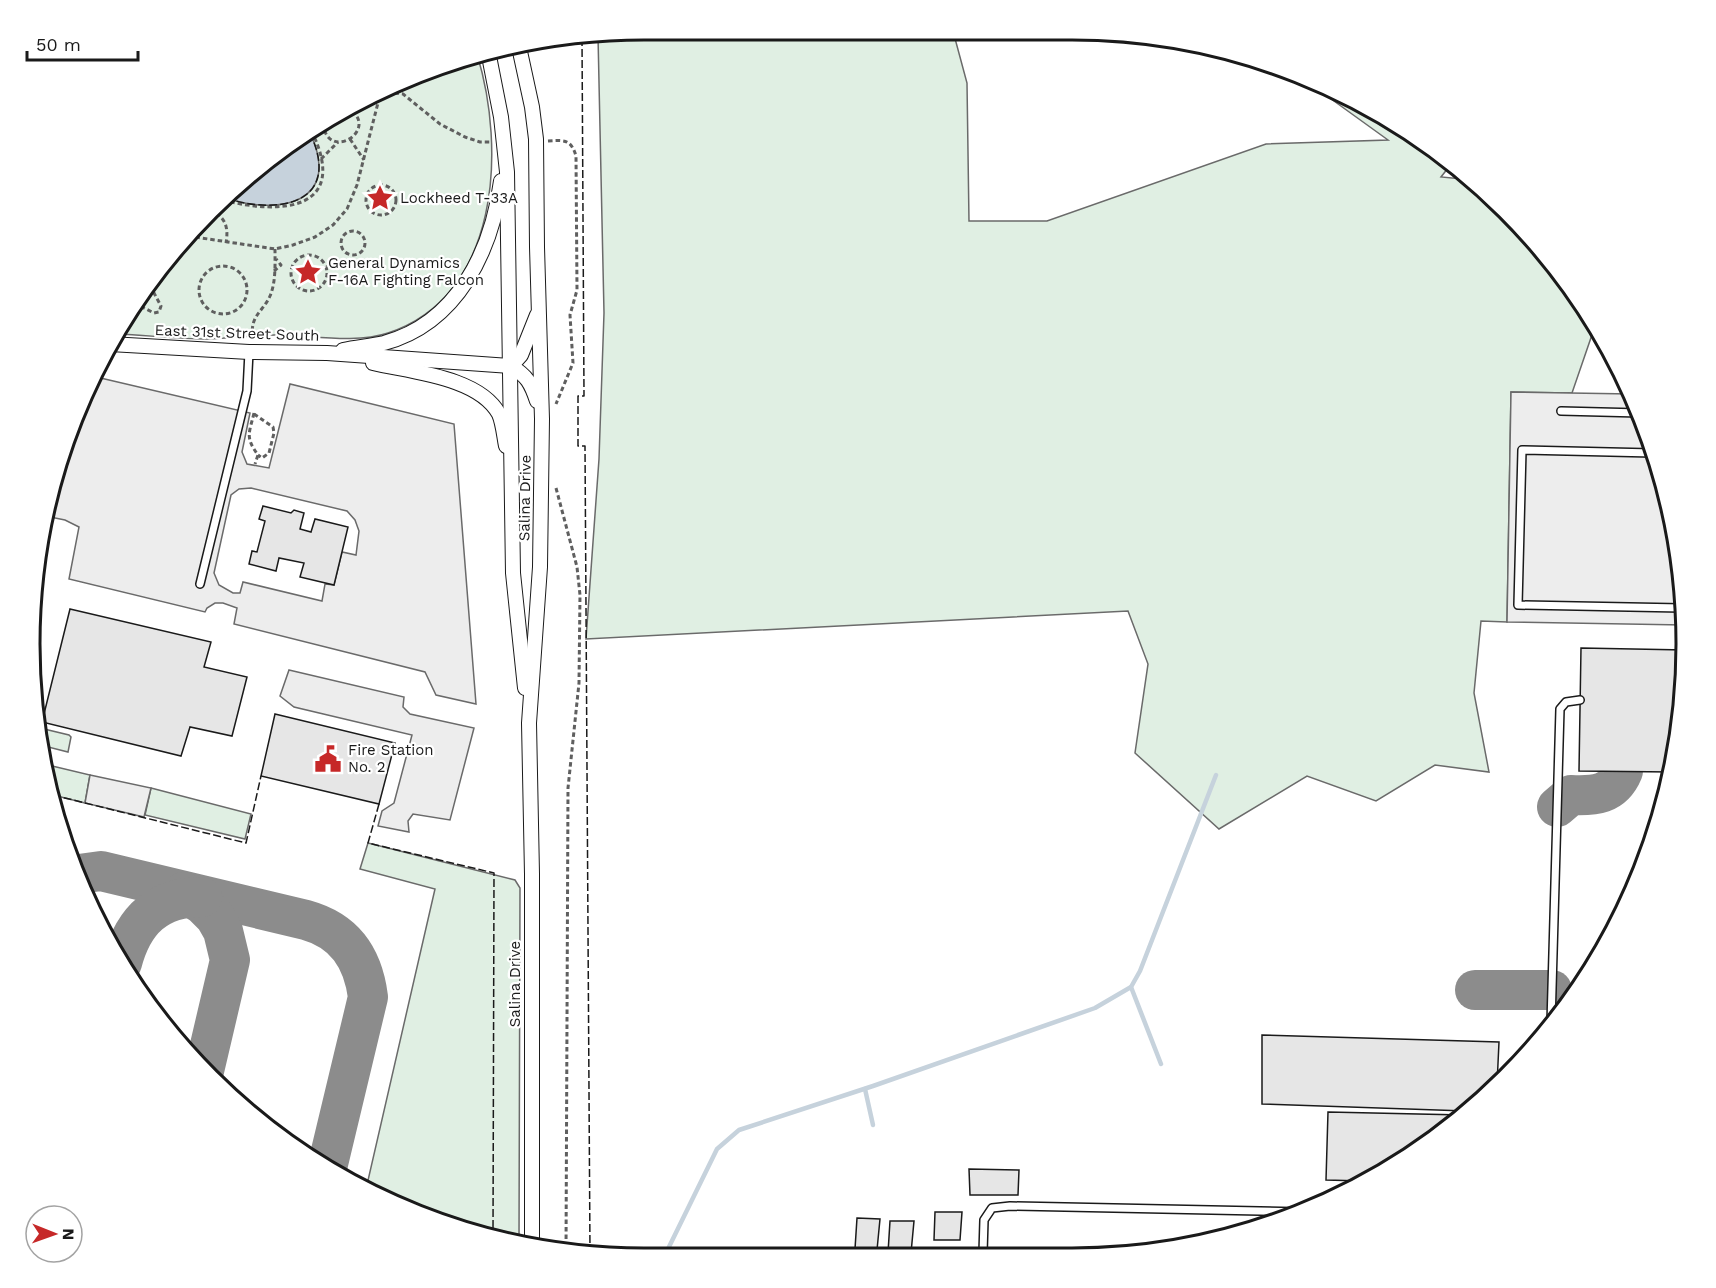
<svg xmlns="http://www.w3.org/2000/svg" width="1716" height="1288" font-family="'Work Sans',sans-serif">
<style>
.green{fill:#e0efe3;stroke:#6a6a6a;stroke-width:1.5}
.parking{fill:#ededed;stroke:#6a6a6a;stroke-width:1.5;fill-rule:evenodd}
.water{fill:#c6d2dc;stroke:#6a6a6a;stroke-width:1.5}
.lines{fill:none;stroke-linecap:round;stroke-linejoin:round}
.stream{stroke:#c6d2dc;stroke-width:4.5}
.taxiway{stroke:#8c8c8c;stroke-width:40}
.building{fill:#e6e6e6;stroke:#1a1a1a;stroke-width:1.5}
.lane-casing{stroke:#1a1a1a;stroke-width:10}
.street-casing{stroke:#1a1a1a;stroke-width:16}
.path{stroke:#5f5f5f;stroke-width:3;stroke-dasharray:4.5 3;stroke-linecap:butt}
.lane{stroke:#fff;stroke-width:7}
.street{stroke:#fff;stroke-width:14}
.fence{stroke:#1a1a1a;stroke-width:1.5;stroke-dasharray:8 3;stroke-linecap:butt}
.labels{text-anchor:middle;stroke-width:4.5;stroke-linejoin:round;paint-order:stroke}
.poi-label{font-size:15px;fill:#1a1a1a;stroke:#fff;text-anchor:start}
.street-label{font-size:15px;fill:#1a1a1a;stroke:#fff}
.rim{fill:none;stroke:#1a1a1a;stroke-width:3}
</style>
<rect width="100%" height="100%" fill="#fff"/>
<g class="green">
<path d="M644 30 953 31 967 83 969 221H1047L1266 144 1388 140 1302 78 1344 93 1446 157 1452 163 1441 177 1473 180 1506 210 1582 303 1595 326 1572 393 1511 392 1507 622 1481 621 1474 693 1489 772 1435 765 1376 801 1307 776 1219 829 1135 753 1148 664 1128 611 586 639 599 459 604 313 598 36Z"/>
<path d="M477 54C506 149 500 296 388 333 355 344 310 335 275 335 252 335 229 338 207 339 177 339 146 335 116 334L134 303 210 210 337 112Z"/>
<path d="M40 728 69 735 71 737 68 752 44 746Z"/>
<path d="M48 765 90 775 85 803 53 795Z"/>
<path d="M151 788 251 814 245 839 145 815Z"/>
<path d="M368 843 515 880 520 888 519 1242 446 1225 366 1189 435 889 360 869Z"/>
</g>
<g class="parking">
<path d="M92 376 250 413 242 452 247 464 269 468 290 384 454 424 476 704 436 695 425 672 234 624 237 608 223 603H215L207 608 205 612 69 579 79 527 65 520 45 516ZM251 488 347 511 355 520 359 531 356 555 342 552 334 585 325 584 322 601 243 582 240 593H233L219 585 214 573 231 495 239 489Z"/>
<path d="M1511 392 1631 394 1639 409 1674 524 1684 625 1507 622Z"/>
<path d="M289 670 404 697 403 707 410 714 474 728 450 820 413 814 408 821 409 832 378 826 382 811 394 803 412 735 294 707 280 696Z"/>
<path d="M90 775 151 788 144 817 85 803Z"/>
</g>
<path class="water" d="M310 133C343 203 279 216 226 198Z"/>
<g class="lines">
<g class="stream">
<path d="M1131 987 1161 1064"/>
<path d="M865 1089 873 1125"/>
<path d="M666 1253 717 1149 739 1130 873 1086 1095 1008 1131 987 1140 971 1216 775"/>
</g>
<g class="taxiway">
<path d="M1557 807 1571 795C1595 796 1613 795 1623 771"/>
<path d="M79 874 101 871 306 920C345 931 363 958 368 997L327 1168"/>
<path d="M183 892 203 905 215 917 223 931 230 960 204 1071"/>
<path d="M122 963C133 921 157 897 202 897"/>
<path d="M1475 990H1552"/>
</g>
</g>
<g class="building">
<path d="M263 506 291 513 294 510 304 513 300 529 311 532 315 519 348 527 334 585 300 577 304 563 279 558 276 571 249 564 252 551 257 552 265 521 259 519Z"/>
<path d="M70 609 211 642 204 667 247 677 232 736 190 727 181 756 42 722Z"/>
<path d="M1581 648 1685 650 1674 763 1672 772 1579 771Z"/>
<path d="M275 714 395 743 379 804 261 776Z"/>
<path d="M1262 1035 1499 1042 1497 1085 1466 1111 1262 1104Z"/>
<path d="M1328 1112 1462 1115 1413 1154 1363 1181 1326 1180Z"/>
<path d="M969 1169 1019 1170 1018 1195H970Z"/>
<path d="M935 1212H962L960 1240H934Z"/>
<path d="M857 1218 880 1219 877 1250 855 1249Z"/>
<path d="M890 1221H914L911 1253H888Z"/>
</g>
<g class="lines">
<defs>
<g id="lane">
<path d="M1561 411 1640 413"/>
<path d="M1653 453 1522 450 1518 605 1682 608"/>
<path d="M200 584 247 391 249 352"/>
<path d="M1551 1023 1560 709 1566 702 1580 700"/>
<path d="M983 1253 984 1220 992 1208 1010 1206 1303 1212"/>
</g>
<g id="street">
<path d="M519 47 532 107 536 139 537 247 542 419 540 567 529 723 532 874V1245"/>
<path d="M488 51 501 117 507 172 513 573 525 688"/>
<path d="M110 344 249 352 327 353 511 366C527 376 531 383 537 401"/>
<path d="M343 350C357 347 371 346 384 343 458 323 492 250 501 181"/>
<path d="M373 363C411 372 479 377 499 414 503 423 504 436 506 446"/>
<path d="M511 366 521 355 537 315"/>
</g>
</defs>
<use href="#lane" class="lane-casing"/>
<use href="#street" class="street-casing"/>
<g class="path">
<path d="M387 92 403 94 440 124 465 137 480 142H490"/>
<path d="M323 123C327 164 382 129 348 108"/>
<path d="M350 139 364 160"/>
<path d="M548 141C564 140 571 139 576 156L577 290 570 315 573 363 556 404"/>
<path d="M321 159 338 142"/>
<circle cx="381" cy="200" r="15"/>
<path d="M223 200C280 215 350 211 312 132"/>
<path d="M209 211C225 215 229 227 226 243"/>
<circle cx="353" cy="243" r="12"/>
<path d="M188 236 275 249 293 245 315 237 333 225 347 209 357 185 380 95"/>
<circle cx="309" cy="273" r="18"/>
<circle cx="223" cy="290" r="24"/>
<path d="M274 271 281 265 276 259"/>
<path d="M134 303 154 313 159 312 161 306 154 293 152 281"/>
<path d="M253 338C249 316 263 312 270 296 276 282 275 264 275 249"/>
<path d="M254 413C249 434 245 437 258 455L255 464"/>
<path d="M254 414 273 427 274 433 269 453 262 458 258 455"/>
<path d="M556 488 577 567 580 595 579 683 568 788 566 1253"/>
</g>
<use href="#lane" class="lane"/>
<use href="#street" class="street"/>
<g class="fence">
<path d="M582 38 584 396H578V446H585L590 1253"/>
<path d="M226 198C279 216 343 203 310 133"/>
<path d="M53 795 246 843 261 776"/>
<path d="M379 804 368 843 494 873 493 1236"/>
</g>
</g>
<defs>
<symbol id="sight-bare" viewBox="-9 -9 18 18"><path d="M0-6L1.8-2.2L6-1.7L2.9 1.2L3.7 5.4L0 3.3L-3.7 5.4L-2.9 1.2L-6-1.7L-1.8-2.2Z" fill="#c62828" stroke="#fff" stroke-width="2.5" paint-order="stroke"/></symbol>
<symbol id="civic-bare" viewBox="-9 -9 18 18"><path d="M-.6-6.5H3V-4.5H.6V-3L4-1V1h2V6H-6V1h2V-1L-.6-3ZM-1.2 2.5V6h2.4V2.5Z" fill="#c62828" stroke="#fff" stroke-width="2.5" paint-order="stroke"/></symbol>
</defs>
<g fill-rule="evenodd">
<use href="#sight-bare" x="361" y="179" width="38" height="38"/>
<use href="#sight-bare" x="289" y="253" width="38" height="38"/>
<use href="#civic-bare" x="309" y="740" width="38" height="38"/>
</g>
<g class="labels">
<g class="poi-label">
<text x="400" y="203">Lockheed T-33A</text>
<text x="328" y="268">General Dynamics<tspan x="328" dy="17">F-16A Fighting Falcon</tspan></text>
<text x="348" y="755">Fire Station<tspan x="348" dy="17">No. 2</tspan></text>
</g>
<g class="street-label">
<text transform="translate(237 333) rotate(2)" y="5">East 31st Street South</text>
<text transform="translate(525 498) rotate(-89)" y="5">Salina Drive</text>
<text transform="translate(515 984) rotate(-90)" y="5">Salina Drive</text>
</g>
</g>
<path d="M0 0H1716V1288H0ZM644 40H1072A604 604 0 0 1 1676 644V644A604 604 0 0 1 1072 1248H644A604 604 0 0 1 40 644V644A604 604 0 0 1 644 40Z" fill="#fff" fill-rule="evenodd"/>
<path class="rim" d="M644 40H1072A604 604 0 0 1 1676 644V644A604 604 0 0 1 1072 1248H644A604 604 0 0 1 40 644V644A604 604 0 0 1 644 40Z"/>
<g transform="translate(54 1234) rotate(91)"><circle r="28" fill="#ffffff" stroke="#a3a3a3" stroke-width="1.5"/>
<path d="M0-4.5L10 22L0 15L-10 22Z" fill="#c62828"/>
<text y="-9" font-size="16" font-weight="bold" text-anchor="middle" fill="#1a1a1a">N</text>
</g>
<path d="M27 51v9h111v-9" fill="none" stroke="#1a1a1a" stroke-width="3"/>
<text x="36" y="51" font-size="18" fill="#1a1a1a" stroke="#ffffff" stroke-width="4.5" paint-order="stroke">50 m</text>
</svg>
